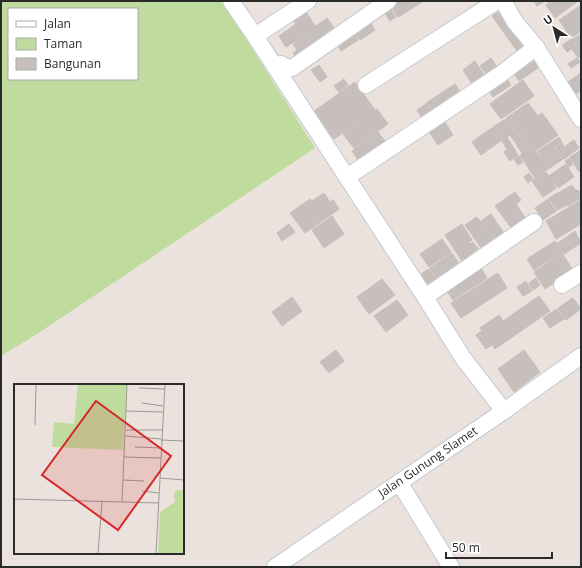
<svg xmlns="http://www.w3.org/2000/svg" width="582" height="568" font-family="'Open Sans',sans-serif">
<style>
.green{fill:#bfdc9e;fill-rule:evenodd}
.building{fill:#c6bfbc;stroke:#c6beb7}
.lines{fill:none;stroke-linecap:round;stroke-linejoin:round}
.minor-casing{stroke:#c5cad2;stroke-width:18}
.minor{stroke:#fff;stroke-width:16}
.labels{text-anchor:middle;stroke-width:4;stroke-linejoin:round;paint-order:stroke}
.street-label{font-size:12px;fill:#2a2a2a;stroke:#fff}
.inset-road{fill:none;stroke:#9e9895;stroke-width:1}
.view{fill:#d62828;fill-opacity:0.15;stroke:#d62828;stroke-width:2}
.inset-edge{fill:none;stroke:#2a2a2a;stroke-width:2}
</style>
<rect width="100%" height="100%" fill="#ebe2dd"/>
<path class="green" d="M1 1H222L315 148 37 334 1 356ZM9 9H137V79H9Z"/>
<g class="building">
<path d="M393 1H421L422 2 398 17 389 3Z"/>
<path d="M534 1H545L537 6Z"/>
<path d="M551 1H578L555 18 546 5Z"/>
<path d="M387 3 396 17 390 21 381 7Z"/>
<path d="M581 5V31L571 38 559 20Z"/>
<path d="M306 12 316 27 286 47 279 36 296 24 293 20Z"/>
<path d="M498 12 523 47 517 51 492 16Z"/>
<path d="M327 18 335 29 324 37 316 26Z"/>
<path d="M369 21 375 30 360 40 353 31Z"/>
<path d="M317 27 326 40 297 60 293 53 297 50 293 44Z"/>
<path d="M353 31 358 40 341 51 335 42Z"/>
<path d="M581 34V56L578 58 572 49 577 45 573 39Z"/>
<path d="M572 39 576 46 567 52 562 45Z"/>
<path d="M491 58 497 67 486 74 480 66Z"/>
<path d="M526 58 530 64 534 61 538 68 519 81 510 69Z"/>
<path d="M577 58 580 62 571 68 568 64Z"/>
<path d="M475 61 484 75 472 84 463 70Z"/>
<path d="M319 65 327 77 320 82 311 70Z"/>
<path d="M581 73V90L573 96 565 84Z"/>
<path d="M503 74 511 85 493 97 485 86Z"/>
<path d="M344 79 348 85 339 92 334 86Z"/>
<path d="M523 80 534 96 501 119 490 104Z"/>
<path d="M355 82 375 110 334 139 313 112Z"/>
<path d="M455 84 464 98 435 116 426 103Z"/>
<path d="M528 103 538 116 516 131 506 118Z"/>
<path d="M426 104 434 117 425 123 417 110Z"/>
<path d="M377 109 388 124 354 148 343 134Z"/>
<path d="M542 113 558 135 537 150 521 127Z"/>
<path d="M442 117 453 135 438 145 426 127Z"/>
<path d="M506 119 515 132 507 137 498 124Z"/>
<path d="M497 124 506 137 500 142 491 129Z"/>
<path d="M521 128 527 138 517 145 510 135Z"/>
<path d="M490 129 499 142 481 155 472 142Z"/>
<path d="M378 132 388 145 368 160 364 155 358 160 352 151Z"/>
<path d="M507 137 518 155 510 161 504 152 507 149 502 141Z"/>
<path d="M559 137 562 142 541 156 538 151Z"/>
<path d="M528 138 533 145 522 153 517 146Z"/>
<path d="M574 140 579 148 564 159 556 147 562 143 564 147Z"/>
<path d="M533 146 540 157 527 166 520 155Z"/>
<path d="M555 148 563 159 535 178 527 166Z"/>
<path d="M581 150V170L579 172 570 157Z"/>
<path d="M519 156 523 162 518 165 514 159Z"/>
<path d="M569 158 573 164 569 167 565 161Z"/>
<path d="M566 164 574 177 558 188 549 176Z"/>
<path d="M546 172 556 188 543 197 532 181Z"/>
<path d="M529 173 533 179 528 183 524 177Z"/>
<path d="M572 185 576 191 578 190 581 194V198L568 206 560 192Z"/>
<path d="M515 192 521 200 516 204 526 219 512 229 495 206Z"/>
<path d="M559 192 567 205 557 210 549 198Z"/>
<path d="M324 193 330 202 333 200 339 209 305 233 290 213 310 199 312 201Z"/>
<path d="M548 199 556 211 543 220 535 208Z"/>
<path d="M581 200V224L556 239 546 221Z"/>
<path d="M491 214 504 233 494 239 481 221Z"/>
<path d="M332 216 344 234 324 248 312 230Z"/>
<path d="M477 217 493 239 481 248 465 225Z"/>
<path d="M289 224 295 232 282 241 277 233Z"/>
<path d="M462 224 472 240 468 243 463 235 451 244 445 235Z"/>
<path d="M575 231 581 243 564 254 558 243Z"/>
<path d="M463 236 469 244 473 242 478 249 462 261 451 244Z"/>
<path d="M442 239 451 252 429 267 420 254Z"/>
<path d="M555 241 562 252 534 270 527 259Z"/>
<path d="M452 253 461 267 439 282 430 268Z"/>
<path d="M562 253 573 270 545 289 534 272Z"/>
<path d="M479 265 487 278 453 300 444 287Z"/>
<path d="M429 269 438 282 430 287 421 274Z"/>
<path d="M498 273 507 288 461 318 451 303Z"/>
<path d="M536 278 540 285 533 290 529 283Z"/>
<path d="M382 279 395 295 369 314 357 297Z"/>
<path d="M526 281 532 291 523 296 517 287Z"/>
<path d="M539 296 550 311 495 349 492 345 486 349 476 335 482 331 480 328 499 315 503 321Z"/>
<path d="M292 297 302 311 282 326 272 312Z"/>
<path d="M573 298 581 309 566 320 558 308Z"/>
<path d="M397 300 408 315 386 332 374 316Z"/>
<path d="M557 309 564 319 550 328 543 318Z"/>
<path d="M336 350 344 361 329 373 320 362Z"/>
<path d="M524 350 540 372 514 392 498 369Z"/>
</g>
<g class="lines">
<defs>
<g id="minor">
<path d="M231 1 255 36 425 297 463 358 504 411"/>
<path d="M503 1 515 22 536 47 581 119"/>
<path d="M255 36 308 1"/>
<path d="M275 67 281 64 289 69 292 68 388 1"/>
<path d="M366 85 497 1"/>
<path d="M347 177 501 74 536 47"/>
<path d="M562 285 581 273"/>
<path d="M425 297 534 222"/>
<path d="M399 482 451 567"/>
<path d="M275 567 504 411 581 356"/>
</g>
</defs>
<use href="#minor" class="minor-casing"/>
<use href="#minor" class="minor"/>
</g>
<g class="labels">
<g class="street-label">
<text transform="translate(428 462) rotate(-34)" y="4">Jalan Gunung Slamet</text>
</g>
</g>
<g transform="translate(14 384)">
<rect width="170" height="170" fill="#ebe2dd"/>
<path d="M64 1H113L109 66 38 63 40 38 60 40ZM163 106H170V169H144L146 128 161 118 160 109Z" fill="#bfdc9e"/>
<path class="inset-road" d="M125 4 150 5M128 19 149 22M112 27 149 28M21 41 22 1M112 46H148M111 52 147 55M147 56 170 57M121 63 147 64M110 73 147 74M146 94 170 96M109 96 130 97M128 107 145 109M0 115 145 119M108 118 113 1M84 169 88 118M142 169 151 1"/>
<path class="view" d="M82 17 157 72 104 146 28 91Z"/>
<rect width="170" height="170" class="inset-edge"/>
</g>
<rect width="582" height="568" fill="none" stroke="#2a2a2a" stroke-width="4"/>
<rect x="8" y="8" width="130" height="72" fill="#ffffff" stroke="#aaaaaa"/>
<rect x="16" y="21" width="20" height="6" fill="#ffffff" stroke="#aaaaaa"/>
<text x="44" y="28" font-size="12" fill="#2a2a2a">Jalan</text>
<rect x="16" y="38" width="20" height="12" fill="#bfdc9e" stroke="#aaaaaa"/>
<text x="44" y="48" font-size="12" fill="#2a2a2a">Taman</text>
<rect x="16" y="58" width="20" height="12" fill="#c6bfbc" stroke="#aaaaaa"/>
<text x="44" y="68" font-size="12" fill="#2a2a2a">Bangunan</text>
<g transform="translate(554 28) rotate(324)" stroke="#ffffff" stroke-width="3" paint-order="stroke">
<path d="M0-3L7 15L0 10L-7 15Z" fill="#2a2a2a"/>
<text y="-6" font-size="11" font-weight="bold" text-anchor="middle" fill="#2a2a2a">U</text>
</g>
<path d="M446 552v6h106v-6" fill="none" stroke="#2a2a2a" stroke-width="2"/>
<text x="452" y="552" font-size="12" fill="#2a2a2a" stroke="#ffffff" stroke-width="3" paint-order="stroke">50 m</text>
</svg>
